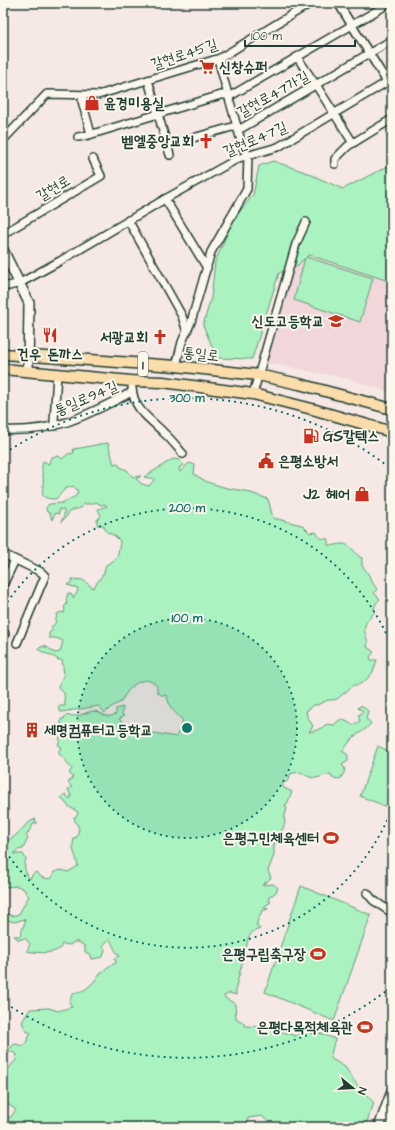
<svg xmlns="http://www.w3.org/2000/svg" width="395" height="1130" font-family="'Architects Daughter','Poor Story',sans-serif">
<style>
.built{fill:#f1d6da}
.green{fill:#aaf2bf;stroke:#64987a}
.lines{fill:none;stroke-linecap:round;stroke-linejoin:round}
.street-casing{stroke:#1f3d34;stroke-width:10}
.secondary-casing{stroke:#1f3d34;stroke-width:12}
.primary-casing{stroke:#1f3d34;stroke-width:13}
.street{stroke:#fbf7ec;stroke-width:7}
.secondary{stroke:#fbf7ec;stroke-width:9}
.primary{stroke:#fbddab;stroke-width:10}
.ring{fill:none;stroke:#0f766e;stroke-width:2;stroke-dasharray:2 4}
.labels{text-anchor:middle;stroke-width:4;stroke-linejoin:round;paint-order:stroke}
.shield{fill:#fbf7ec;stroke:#61756b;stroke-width:1}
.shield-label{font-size:14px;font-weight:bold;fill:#1f3d34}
.street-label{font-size:15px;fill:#1f3d34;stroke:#fbf7ec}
.poi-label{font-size:15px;font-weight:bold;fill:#1f3d34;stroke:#fbf7ec;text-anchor:end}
.centre{fill:#0f766e;stroke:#fbf7ec;stroke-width:2}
.ring-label{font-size:12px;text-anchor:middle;font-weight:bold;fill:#0f766e;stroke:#fbf7ec;stroke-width:4;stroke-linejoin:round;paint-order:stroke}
</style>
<rect width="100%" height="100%" fill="#f6e8e4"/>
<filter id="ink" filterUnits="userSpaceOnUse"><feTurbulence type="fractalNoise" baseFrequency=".025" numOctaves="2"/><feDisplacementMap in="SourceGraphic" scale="8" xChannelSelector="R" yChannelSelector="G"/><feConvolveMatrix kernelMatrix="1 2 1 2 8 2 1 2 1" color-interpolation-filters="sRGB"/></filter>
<g filter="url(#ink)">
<path class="built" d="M300 249 392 279V393L350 379 267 363Z"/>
<g class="green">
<path d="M273 161 305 172 343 189 390 165 392 166V282L309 255 306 257 373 278 360 322 294 300 305 258 298 265 279 273 252 359 217 358 203 325 211 298 215 262 233 220 253 195 259 166Z"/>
<path d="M108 443 114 464 118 463 120 467 127 470 133 477 141 476 136 479 142 484 149 486 155 479 144 477 173 459 180 460 183 465 179 468 180 472 189 463 195 465 194 474 207 482 227 488 245 491 268 499 273 518 302 525 310 533 316 532C319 538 321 539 328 539V545C335 547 340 542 347 545 354 548 356 556 362 558V566C369 572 371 582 377 589L374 593 380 599C376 603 373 607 375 612 364 624 362 626 368 642L367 647 374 652 370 657 371 660H377L373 672 365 681 358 685H354L337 699 333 700H328L317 705H313L311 708 306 711 307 716 313 726 309 732C312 731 316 731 319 729 327 726 322 723 334 725L338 721 342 719 353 725 360 721 358 715 361 714 363 711 358 708 361 705 368 711 366 719 371 723C366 731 359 732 353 738 349 741 347 747 342 751L348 755V761L342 765 345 768 344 773 340 779 332 778 331 774C325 774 320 778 315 778 302 777 306 769 290 774L289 780 282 784 284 788 292 792 287 804 285 805 287 809 284 818 285 823 277 843H274V855L268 871 271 878 262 885 273 884 278 888 275 893 269 897V901L271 902 265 906 264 908 268 909 262 911 257 922V926L260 929 254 931 249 936 236 987V995L230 993 224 996 225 998 235 1004 236 1018 244 1023V1026L267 1027 296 1036 301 1029 307 1028 335 1039 330 1058 345 1067 354 1081 374 1103 365 1127H274L262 1116 248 1118 247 1127H3L4 1119 11 1117 16 1110 3 1101V1075L16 1060 17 1054 8 1051 11 1047 15 1044 24 1046 31 1033 26 1031 22 1022 30 1009 49 1008 58 1011 72 1007 69 1002 73 993C78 992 83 991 86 989 98 980 101 968 116 963L115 958 120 956C113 950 115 946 109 939L103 946 105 950 103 957 92 959 91 955 85 952V946L78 942H74L70 945 62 944C62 945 61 948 59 949 54 954 33 953 27 951L30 944 25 938 19 940 14 936H20L25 922 24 919 15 922 3 919V912L12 916 19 914 29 896 25 892V890L18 886 4 887 3 890V877H6L3 871V841C19 839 21 825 35 819L37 823H34L26 836 28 838 23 849 17 850 14 854H23L26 859C23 867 25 872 30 879L32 875 36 872C41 877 44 880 52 878L54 872 61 870 68 872 78 866C76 854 71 851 74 838L77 837 79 828 75 821 74 817 77 816 78 812 68 806 61 797 65 794 70 799 71 796 68 789 72 787 68 783 73 777 69 773 72 769C67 764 64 757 59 754V750L62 747 58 745 60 741 59 730H62L64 727 61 725V719H64L65 716C69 715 71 716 75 716 81 716 88 711 94 711 103 712 105 720 116 714V709L123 707 122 715 124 716 119 719 138 736 154 733 176 737 183 721 171 708 166 695H161L157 692V686C143 671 127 689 121 702L111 707 105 713 99 706 61 712 58 708 60 706H65L64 693 58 687 64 674 62 660H58L56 658 37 649 46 645 45 648 47 647 55 653 60 652 63 641 56 638H49V633L53 630 51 627 55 624 57 614 61 612 64 613 65 609 64 607 67 604 66 600 68 593 71 594 73 598 77 593 78 588 67 585 72 582V579L83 580 93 588 104 573 106 565 116 559 118 553 120 543V541L115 536 107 532 103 525H97V520L101 516 98 509 107 506 105 504 101 505 96 502 92 504H84L81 508C75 510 68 509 67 516L61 522 64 516V510L59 509V514L55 513 52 520 50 513 47 512 46 508 49 504 62 503 76 496 78 491 73 486 65 489 56 499C35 499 45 491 43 477 42 471 41 468 43 461L49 464 51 457 59 456 62 459 68 454 74 453 73 449C86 448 95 444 108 443Z"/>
<path d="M378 746 392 753V809L360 796Z"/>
<path d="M301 886 371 915 334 1021 265 992Z"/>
</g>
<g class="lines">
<defs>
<g id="street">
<path d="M338 3 387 82"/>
<path d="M297 57 316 85 353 143"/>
<path d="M148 80 170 155"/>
<path d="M83 96 82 101 91 134"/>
<path d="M78 137 89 135 221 95H232L383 7 386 3"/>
<path d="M3 140 47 94 98 95 220 58 311 3"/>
<path d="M168 145 232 127 242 128 392 40"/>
<path d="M335 164V159L348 146 392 119"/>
<path d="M165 199 207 268"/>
<path d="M128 220 182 316 187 332"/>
<path d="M3 234 101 176 93 159"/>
<path d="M3 285 9 286 20 283 60 261 165 199 239 158 278 147 392 79"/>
<path d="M176 366 182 342 191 322 211 252 247 189 248 155 243 148 218 59"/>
<path d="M132 388C134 411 150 418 164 433 171 439 177 447 183 454"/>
<path d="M253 394 296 244 306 222"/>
<path d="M55 426 54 421 57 374"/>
<path d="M3 430C56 433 87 415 132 392"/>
<path d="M3 554 41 572 45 576 17 643"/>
<path d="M3 585 15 560"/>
<path d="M3 637 5 634"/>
<path d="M367 893 373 900 392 913"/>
<path d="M383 1118 392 1121"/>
</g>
<g id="secondary">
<path d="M3 250 29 303 28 371"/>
<path d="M379 1127 392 1091"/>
</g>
<g id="primary">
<path d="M3 354 176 366 258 375 299 384 392 409"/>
<path d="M3 369 131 381 163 382 253 394 312 409 392 432"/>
</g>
</defs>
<use href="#street" class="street-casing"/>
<use href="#secondary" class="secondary-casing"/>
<use href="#primary" class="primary-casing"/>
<use href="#street" class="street"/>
<use href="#secondary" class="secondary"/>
<use href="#primary" class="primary"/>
</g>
</g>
<circle cx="187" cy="728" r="110" fill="#0f766e" fill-opacity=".12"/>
<g class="ring">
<circle cx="187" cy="728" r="110"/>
<path d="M392 809A220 220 0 0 1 4 849M4 607A220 220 0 0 1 392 647"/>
<path d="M390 988A330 330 0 0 1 5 1003M5 453A330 330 0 0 1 390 468"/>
</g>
<defs>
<symbol id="supermarket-bare" viewBox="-9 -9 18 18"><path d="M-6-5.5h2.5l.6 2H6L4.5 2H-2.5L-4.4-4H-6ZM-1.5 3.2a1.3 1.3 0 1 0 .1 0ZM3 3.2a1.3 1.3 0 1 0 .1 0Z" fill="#c8321e" stroke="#fbf7ec" stroke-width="2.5" paint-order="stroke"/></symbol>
<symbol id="shop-bare" viewBox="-9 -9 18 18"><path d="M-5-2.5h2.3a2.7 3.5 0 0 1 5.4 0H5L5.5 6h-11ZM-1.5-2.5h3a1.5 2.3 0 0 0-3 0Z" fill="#c8321e" stroke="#fbf7ec" stroke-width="2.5" paint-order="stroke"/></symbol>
<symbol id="church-bare" viewBox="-9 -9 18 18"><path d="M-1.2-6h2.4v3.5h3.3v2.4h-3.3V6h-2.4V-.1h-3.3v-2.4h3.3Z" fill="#c8321e" stroke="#fbf7ec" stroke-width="2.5" paint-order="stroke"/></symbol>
<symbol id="school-bare" viewBox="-9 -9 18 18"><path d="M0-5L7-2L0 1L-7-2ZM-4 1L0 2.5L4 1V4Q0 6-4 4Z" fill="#c8321e" stroke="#fbf7ec" stroke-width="2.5" paint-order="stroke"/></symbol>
<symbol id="restaurant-bare" viewBox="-9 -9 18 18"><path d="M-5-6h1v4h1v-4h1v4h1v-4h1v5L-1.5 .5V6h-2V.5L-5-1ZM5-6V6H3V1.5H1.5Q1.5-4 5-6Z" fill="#c8321e" stroke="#fbf7ec" stroke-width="2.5" paint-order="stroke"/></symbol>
<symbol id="fuel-bare" viewBox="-9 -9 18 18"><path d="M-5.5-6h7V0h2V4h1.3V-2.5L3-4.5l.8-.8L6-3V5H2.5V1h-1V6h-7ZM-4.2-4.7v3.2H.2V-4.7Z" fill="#c8321e" stroke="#fbf7ec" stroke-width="2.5" paint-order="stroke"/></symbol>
<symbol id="civic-bare" viewBox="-9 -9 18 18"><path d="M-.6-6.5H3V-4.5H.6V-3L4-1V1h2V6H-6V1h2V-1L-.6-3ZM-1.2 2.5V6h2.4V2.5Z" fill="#c8321e" stroke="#fbf7ec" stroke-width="2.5" paint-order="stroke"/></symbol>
<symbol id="building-bare" viewBox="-9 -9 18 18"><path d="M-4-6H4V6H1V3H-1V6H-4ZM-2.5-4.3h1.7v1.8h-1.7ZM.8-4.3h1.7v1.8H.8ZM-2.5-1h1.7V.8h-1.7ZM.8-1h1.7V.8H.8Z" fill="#c8321e" stroke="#fbf7ec" stroke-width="2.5" paint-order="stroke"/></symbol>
<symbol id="stadium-bare" viewBox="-9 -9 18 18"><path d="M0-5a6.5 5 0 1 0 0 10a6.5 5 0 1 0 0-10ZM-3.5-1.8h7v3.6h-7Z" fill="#c8321e" stroke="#fbf7ec" stroke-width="2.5" paint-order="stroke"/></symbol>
</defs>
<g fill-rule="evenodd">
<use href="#supermarket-bare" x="196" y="56" width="22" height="22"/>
<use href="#shop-bare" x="81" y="92" width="22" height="22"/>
<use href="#church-bare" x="195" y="130" width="22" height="22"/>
<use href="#school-bare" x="325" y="310" width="22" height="22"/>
<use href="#restaurant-bare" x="39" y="324" width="22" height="22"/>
<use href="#church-bare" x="149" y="326" width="22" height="22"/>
<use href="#fuel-bare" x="300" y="425" width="22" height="22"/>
<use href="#civic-bare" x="255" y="450" width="22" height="22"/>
<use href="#shop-bare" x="351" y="483" width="22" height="22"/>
<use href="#building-bare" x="21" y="719" width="22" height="22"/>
<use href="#stadium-bare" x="320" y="827" width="22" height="22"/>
<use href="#stadium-bare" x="307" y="943" width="22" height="22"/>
<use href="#stadium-bare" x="354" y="1016" width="22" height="22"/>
</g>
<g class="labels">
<rect class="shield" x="138" y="352" width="10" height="24" rx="3"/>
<g class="shield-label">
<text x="143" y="369">1</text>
</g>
<g class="street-label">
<text transform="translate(184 54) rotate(-18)" y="5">갈현로45길</text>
<text transform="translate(273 94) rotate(-29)" y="5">갈현로47가길</text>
<text transform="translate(255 139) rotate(-23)" y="5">갈현로47길</text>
<text transform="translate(53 188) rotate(-31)" y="5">갈현로</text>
<text transform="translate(201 354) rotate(6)" y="5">통일로</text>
<text transform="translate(86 398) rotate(-23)" y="5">통일로94길</text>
</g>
<g class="poi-label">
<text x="219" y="72" text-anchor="start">신창슈퍼</text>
<text x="104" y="108" text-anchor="start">윤경미용실</text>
<text x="194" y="146">벧엘중앙교회</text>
<text x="324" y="326">신도고등학교</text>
<text x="148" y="342">서광교회</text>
<text x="50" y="359" text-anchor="middle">건우 돈까스</text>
<text x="323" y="441" text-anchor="start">GS칼텍스</text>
<text x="278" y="466" text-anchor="start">은평소방서</text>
<text x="350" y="499">J2 헤어</text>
<text x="44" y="735" text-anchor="start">세명컴퓨터고등학교</text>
<text x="319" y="843">은평구민체육센터</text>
<text x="306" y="959">은평구립축구장</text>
<text x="353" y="1032">은평다목적체육관</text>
</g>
</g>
<circle cx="187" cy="728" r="6" class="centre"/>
<g class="ring-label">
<text x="187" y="402">300 m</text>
<text x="187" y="512">200 m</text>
<text x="187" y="622">100 m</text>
</g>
<rect width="395" height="1130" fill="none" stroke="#fbf7ec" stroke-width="16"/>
<rect x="8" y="8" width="379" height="1114" fill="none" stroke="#1f3d34" stroke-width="1.5" filter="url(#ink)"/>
<g transform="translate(353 1088) rotate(108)" stroke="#fbf7ec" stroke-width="3" paint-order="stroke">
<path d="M0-3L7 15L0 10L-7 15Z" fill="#1f3d34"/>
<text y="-6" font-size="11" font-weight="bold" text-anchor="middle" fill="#1f3d34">N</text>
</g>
<path d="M245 40v6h110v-6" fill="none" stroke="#1f3d34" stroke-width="2"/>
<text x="251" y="40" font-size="12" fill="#1f3d34" stroke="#fbf7ec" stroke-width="3" paint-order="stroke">100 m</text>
</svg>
